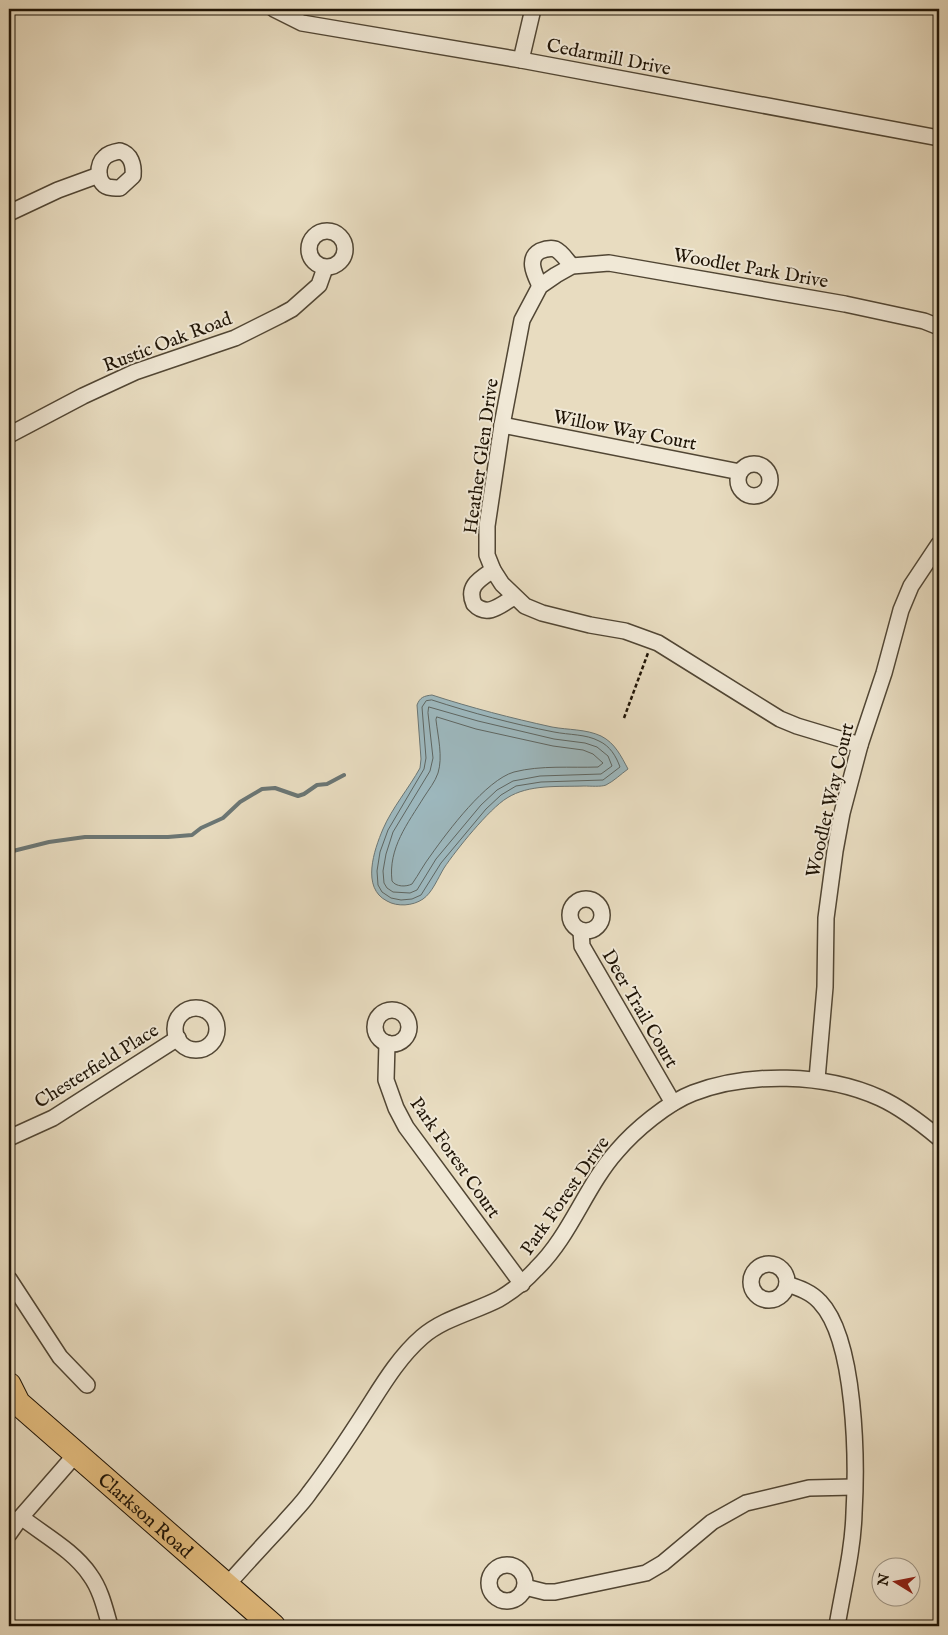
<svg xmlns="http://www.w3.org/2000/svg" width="948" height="1635" font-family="'IM FELL English',serif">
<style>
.water{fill:#9db8be;stroke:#6b7674}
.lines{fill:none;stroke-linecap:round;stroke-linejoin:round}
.shore{stroke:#5e6662;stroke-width:1}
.stream{stroke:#6b7674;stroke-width:4}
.minor-casing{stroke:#514634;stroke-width:18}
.primary-casing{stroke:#1f1406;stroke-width:26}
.path{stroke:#1f1406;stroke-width:2.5;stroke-dasharray:4 2.5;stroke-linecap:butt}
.minor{stroke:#f0e8d6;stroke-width:15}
.primary{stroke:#e4be80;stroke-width:24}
.labels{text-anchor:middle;stroke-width:4;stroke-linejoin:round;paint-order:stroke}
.street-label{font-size:19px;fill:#1f1406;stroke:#f0e8d6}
</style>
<rect width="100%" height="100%" fill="#e8dcc0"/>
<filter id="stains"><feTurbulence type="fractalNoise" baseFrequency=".004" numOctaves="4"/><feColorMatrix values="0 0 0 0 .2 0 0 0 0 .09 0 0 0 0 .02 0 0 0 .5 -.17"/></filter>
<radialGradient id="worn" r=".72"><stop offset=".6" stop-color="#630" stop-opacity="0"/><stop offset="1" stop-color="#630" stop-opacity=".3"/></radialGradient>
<path class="water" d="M432 695C472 708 511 718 552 727 568 730 586 729 601 736 615 743 621 756 628 769 621 774 614 781 606 785 601 787 590 786 584 786 558 787 529 784 507 798 489 809 456 850 444 868 438 878 432 893 423 899 413 906 397 907 387 901 361 888 374 850 383 829 392 808 409 788 420 768L421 759 417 705C420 697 424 696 432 695Z"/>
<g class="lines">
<g class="shore">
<path d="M432 700C472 713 513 724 554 732 569 735 586 734 599 741 610 746 616 756 620 767L603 780 541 782 516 786 501 795 486 809 441 863 421 895 412 899 401 900 391 898 382 892 378 885 377 871 380 852 388 830 424 769 426 758 422 707 426 701Z"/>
<path d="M429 707 478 721 554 739 585 743 597 747 608 756 612 766 601 774 540 776 513 781 497 790 481 805 436 859 417 890 410 893 393 892 387 888 384 883 383 871 386 854 393 832 430 771 433 758 428 713Z"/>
<path d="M437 717 476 729 553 746 583 750 593 754 603 763 598 767C571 768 541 765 514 772 486 780 448 831 431 855 424 864 419 874 412 884 406 887 396 887 392 881 388 848 408 823 424 797 429 789 435 782 438 773 443 757 438 737 436 720Z"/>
</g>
<path class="stream" d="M9 852 49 842 85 837H168L192 835 201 828 223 818 240 802 262 789 275 788 298 796 304 794 317 785 327 784 344 775"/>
<defs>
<g id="minor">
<path d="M274 9 302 23 521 60 939 138"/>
<path d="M521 60 533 9"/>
<path d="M120 151C131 154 134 165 133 176L120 188C117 188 112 188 108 187 96 183 97 164 105 157 109 153 114 152 120 151Z"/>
<path d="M9 213 58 190 99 175"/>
<circle cx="327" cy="249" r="18"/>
<path d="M540 286C535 275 526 259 540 251 545 249 550 248 555 249 562 252 567 261 572 266"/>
<path d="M502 425 740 472"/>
<path d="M9 435 83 396 135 372 235 338 281 315 292 309 319 285 325 268"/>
<circle cx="754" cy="480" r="16"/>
<path d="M493 570C480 579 466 586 474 604 487 618 501 605 514 597"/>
<path d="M860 745 797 726 780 719 658 643 625 631 590 625 542 613 525 606 502 584 493 570 487 555V526L502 425 522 320 540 286 556 275 572 266 609 263 845 304 924 321 939 327"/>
<circle cx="586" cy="915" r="16"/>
<path d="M581 931 582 946 673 1103"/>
<circle cx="196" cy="1029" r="21"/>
<circle cx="392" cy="1027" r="17"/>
<path d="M387 1043 386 1080 396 1108 406 1127 522 1284"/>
<path d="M817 1079 825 987 826 918 835 851 842 813 860 745 884 673 901 610 911 586 939 544"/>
<path d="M9 1138 53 1118 178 1038"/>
<circle cx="769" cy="1282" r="18"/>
<path d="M9 1279 60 1357 87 1385"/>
<path d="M787 1284C799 1288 811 1292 820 1302 856 1340 857 1461 854 1513 853 1551 843 1589 837 1626"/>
<path d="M21 1517C44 1535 74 1551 90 1575 101 1590 105 1609 110 1626"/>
<path d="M9 1534 21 1517 76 1454"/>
<circle cx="507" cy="1583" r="18"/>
<path d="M227 1585C245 1565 263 1545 282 1525 291 1514 302 1504 310 1492 330 1466 349 1437 367 1409 383 1384 399 1357 422 1337 444 1318 474 1312 499 1299 513 1291 525 1281 536 1269 571 1235 585 1187 617 1151 635 1130 667 1103 693 1093 749 1072 825 1073 880 1098 902 1108 921 1123 939 1138"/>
<path d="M525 1587 545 1592H555L646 1573 663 1563 712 1522 746 1503 809 1488 854 1487"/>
</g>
<g id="primary">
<path id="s1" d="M9 1385 18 1403 273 1626"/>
</g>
</defs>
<use href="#minor" class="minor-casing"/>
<use href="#primary" class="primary-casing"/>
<path class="path" d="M624 718 648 653"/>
<use href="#minor" class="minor"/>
<use href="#primary" class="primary"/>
</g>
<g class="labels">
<g class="street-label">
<text transform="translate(609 56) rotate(11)" y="7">Cedarmill Drive</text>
<text transform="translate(751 267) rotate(10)" y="7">Woodlet Park Drive</text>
<text transform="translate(167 341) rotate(-21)" y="7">Rustic Oak Road</text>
<text transform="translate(625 429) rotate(11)" y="7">Willow Way Court</text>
<text transform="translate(480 456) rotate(-82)" y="7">Heather Glen Drive</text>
<text transform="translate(829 800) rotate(-77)" y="7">Woodlet Way Court</text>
<text transform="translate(641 1008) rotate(60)" y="7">Deer Trail Court</text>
<text transform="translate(96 1065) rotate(-32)" y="7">Chesterfield Place</text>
<text transform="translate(456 1157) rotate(55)" y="7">Park Forest Court</text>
<text transform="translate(564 1195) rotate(-55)" y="7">Park Forest Drive</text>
<text dy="7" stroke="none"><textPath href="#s1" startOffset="190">Clarkson Road</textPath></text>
</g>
</g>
<rect width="948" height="1635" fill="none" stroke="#e8dcc0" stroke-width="30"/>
<rect x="10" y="10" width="928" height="1615" fill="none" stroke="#1f1406" stroke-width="2.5"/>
<rect x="15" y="15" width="918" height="1605" fill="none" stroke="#1f1406"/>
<g transform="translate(896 1582) rotate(280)"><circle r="24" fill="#f0e8d6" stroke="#9c9383"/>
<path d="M0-4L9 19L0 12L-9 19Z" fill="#8f2418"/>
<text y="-8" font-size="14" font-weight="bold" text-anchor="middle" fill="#1f1406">N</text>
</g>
<rect width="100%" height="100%" filter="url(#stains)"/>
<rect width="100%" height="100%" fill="url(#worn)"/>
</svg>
